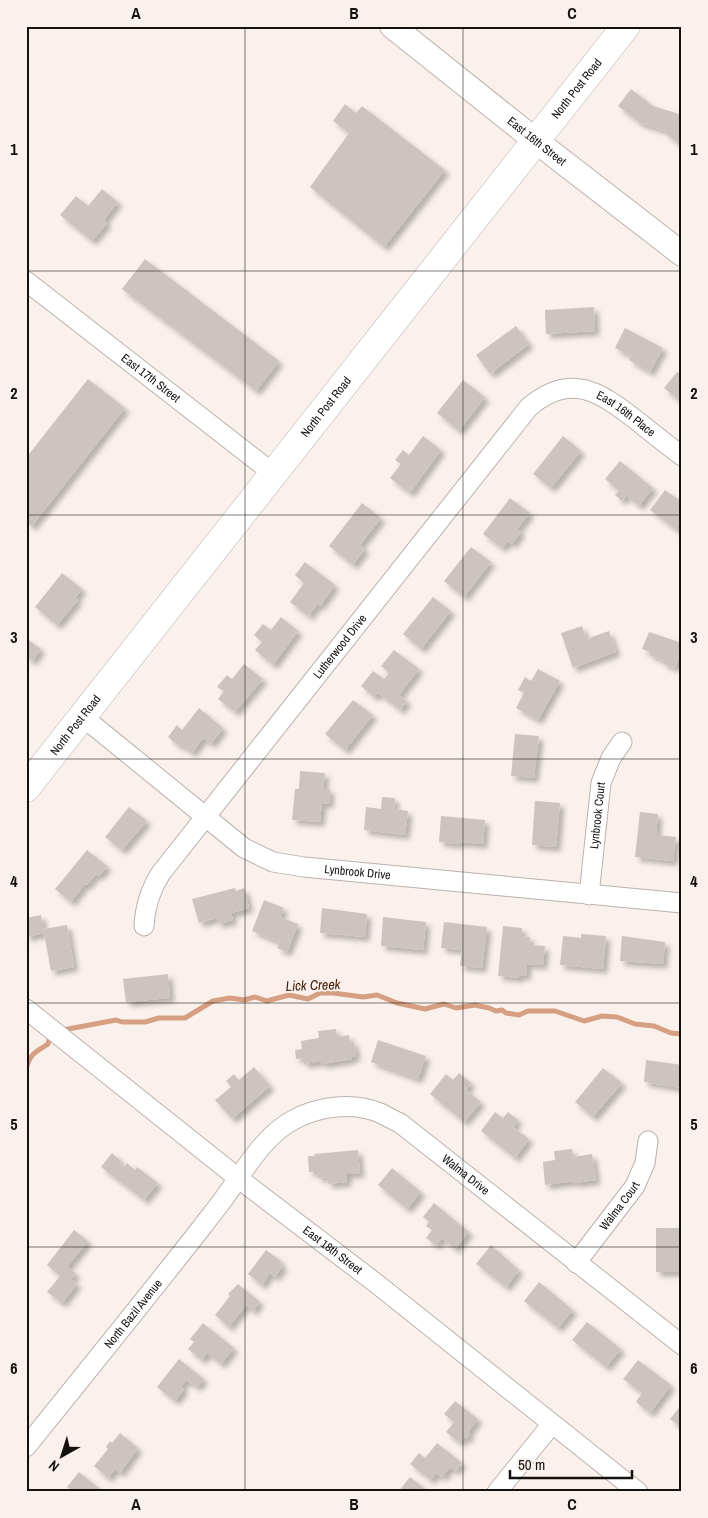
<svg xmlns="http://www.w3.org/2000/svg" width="708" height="1518" font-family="'Archivo Narrow',sans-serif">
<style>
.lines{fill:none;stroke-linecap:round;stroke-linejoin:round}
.stream{stroke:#d69f81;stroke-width:5}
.building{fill:#cdc4bf;filter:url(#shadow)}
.minor-casing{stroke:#bbb2ad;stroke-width:21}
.tertiary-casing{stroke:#bbb2ad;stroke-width:26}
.primary-casing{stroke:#bbb2ad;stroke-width:29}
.minor{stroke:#fff;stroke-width:19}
.tertiary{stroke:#fff;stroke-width:24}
.primary{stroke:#fff;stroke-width:28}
.grid{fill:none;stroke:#14110f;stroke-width:1;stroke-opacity:0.55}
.labels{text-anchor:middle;stroke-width:4;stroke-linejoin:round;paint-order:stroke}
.street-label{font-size:12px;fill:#14110f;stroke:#faf0ec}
.water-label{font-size:14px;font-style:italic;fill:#421e08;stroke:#faf0ec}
.neatline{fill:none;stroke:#14110f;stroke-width:2}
.grid-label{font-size:16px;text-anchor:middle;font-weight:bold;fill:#14110f}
</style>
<defs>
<filter id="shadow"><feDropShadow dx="4.5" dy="4.5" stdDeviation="2.5" flood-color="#0004"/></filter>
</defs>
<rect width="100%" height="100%" fill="#faf0ec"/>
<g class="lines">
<g class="stream">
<path d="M63 1030 116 1020 122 1022H145L159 1018H185L213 1001 230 998 244 1000 255 997 267 1001 289 995 308 999 320 993H333L363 997 377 995 397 1003 425 1009 444 1004 456 1008 475 1005 489 1008 496 1011 502 1010 506 1013 519 1015 528 1011H555L584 1021 602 1016 617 1017 635 1024 654 1026 671 1033 682 1034"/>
<path d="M26 1069C31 1052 35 1053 48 1044L49 1040"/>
</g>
</g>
<g class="building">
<path d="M631 89 653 106 679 114 682 111V146L665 133 666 131 640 123 618 106Z"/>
<path d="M345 104 356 113 362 106 445 170 384 247 310 187 349 133 333 121Z"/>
<path d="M102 189 118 202 104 220 107 223 92 241 60 215 76 196 88 206Z"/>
<path d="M145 259 279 361 256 391 122 289Z"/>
<path d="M594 307 595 331 546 334 545 310Z"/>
<path d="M516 326 529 344 490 374 476 355Z"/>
<path d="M625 328 663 348 650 372 629 360 631 356 615 348Z"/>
<path d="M677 372 682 375V403L664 388Z"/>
<path d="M88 379 125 408 32 526 26 522V458Z"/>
<path d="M463 380 485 397 459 431 437 413Z"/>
<path d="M423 436 441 450 410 493 390 478 401 464 395 460 403 450 409 455Z"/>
<path d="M563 436 581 451 551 488 533 474Z"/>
<path d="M620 461 653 488 639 506 626 495 622 501 615 495 619 491 605 479Z"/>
<path d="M665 490 682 502 680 505 682 506V534L650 510Z"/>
<path d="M510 498 530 513 517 529 521 532 512 544 508 541 502 548 483 534Z"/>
<path d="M362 503 381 518 360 545 365 549 353 565 329 546Z"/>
<path d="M471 547 491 562 464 597 444 581Z"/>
<path d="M305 562 335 585 320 606 318 604 309 615 311 616 310 617 290 602 304 583 295 575Z"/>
<path d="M62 573 82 589 75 598 78 600 57 625 35 607Z"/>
<path d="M433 597 451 611 421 649 403 634Z"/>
<path d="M281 617 298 631 273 665 255 650 262 642 254 635 263 624 271 630Z"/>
<path d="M582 626 586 639 609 631 616 652 573 668 561 633Z"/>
<path d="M649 632 682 643V649L675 668 662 663 663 660 649 655 650 652 642 649Z"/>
<path d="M26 638 41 649 32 661 26 657Z"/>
<path d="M394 650 419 669 399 695 407 701 400 710 378 693 374 697 361 686 373 671 384 679 389 673 381 666Z"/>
<path d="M244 664 263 679 235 712 218 699 224 691 217 687 227 675 232 679Z"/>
<path d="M538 669 560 681 538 720 516 708 524 693 518 690 525 677 531 681Z"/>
<path d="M353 700 373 715 345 750 325 734Z"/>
<path d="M199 708 223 728 211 744 203 738 192 753 180 744 179 746 168 737 177 725 182 730Z"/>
<path d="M515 734 539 736 534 778 511 776Z"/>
<path d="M300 771 325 773 323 789H330L329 804 322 803 320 822 292 820 295 789H299Z"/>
<path d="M382 797 395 798 394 809 408 811 405 835 364 830 366 807 381 809Z"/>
<path d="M535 801 560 803 556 847 532 845Z"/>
<path d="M129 807 147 821 122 850 105 837Z"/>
<path d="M640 812 658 814 656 835 676 837 673 861 635 857Z"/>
<path d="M441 816 485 820 483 844 460 842 459 844 439 842Z"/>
<path d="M87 850 107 866 99 876 96 874 87 885 85 884 71 902 55 889Z"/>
<path d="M235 888 236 891 244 888 249 908 231 913 233 920 218 924 217 918 199 923 192 899Z"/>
<path d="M264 900 284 908 280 917 298 924 287 952 277 948 280 942 252 931Z"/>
<path d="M322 908 367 914 365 937 320 933Z"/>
<path d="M41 915 43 929 67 925 74 967 51 971 44 933 26 937V918Z"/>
<path d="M383 917 426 922 423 950 381 946Z"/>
<path d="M444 922 487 927 482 968 460 966 462 950 441 948Z"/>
<path d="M503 926 522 928V936L530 937 529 945 545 946 543 965 527 964 526 976 519 975V978L498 976Z"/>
<path d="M581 934 606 936 603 969 560 965 563 936 581 938Z"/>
<path d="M622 936 665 942 663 964 620 961Z"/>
<path d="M168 974 170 998 126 1002 123 979Z"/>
<path d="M336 1029 337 1037 349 1035 350 1043 354 1042 356 1057H351L352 1059 322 1064 321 1061 304 1064 303 1058 296 1059 295 1050 302 1049 301 1041 319 1038 318 1031Z"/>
<path d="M378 1040 426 1056 418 1079 371 1062Z"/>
<path d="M646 1060 682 1065 681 1088 644 1082Z"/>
<path d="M254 1067 270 1086 232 1119 215 1100 231 1087 226 1081 234 1074 239 1080Z"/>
<path d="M603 1068 622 1083 593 1117 575 1102Z"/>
<path d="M459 1073 471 1083 466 1090 481 1102 464 1122 430 1094 446 1074 453 1080Z"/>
<path d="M495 1112 503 1118 508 1112 518 1120 513 1127 529 1139 515 1158 481 1131Z"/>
<path d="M572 1149 573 1157 592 1154 596 1180 575 1183 574 1181 545 1185 543 1162 555 1160 554 1151Z"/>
<path d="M358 1150 360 1173 347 1174V1182L328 1184 327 1177 318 1178 317 1172H309L308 1156H315L314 1154Z"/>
<path d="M112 1153 121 1161 119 1164 124 1167 127 1163 135 1170 137 1167 158 1183 144 1200 101 1167Z"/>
<path d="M392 1168 421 1192 407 1209 378 1185Z"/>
<path d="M434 1203 469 1232 455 1249 442 1238 436 1245 426 1238 432 1230 426 1226 429 1222 423 1217Z"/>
<path d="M656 1228H680L679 1235H682V1253H680L679 1272H656Z"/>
<path d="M74 1230 88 1241 67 1267 76 1273 71 1279 77 1284 62 1303 47 1292 60 1276 47 1265Z"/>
<path d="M491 1245 519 1270 506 1287 476 1264Z"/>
<path d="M266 1250 281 1261 280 1263 283 1266 275 1277 270 1273 262 1285 248 1274Z"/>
<path d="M539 1282 573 1310 558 1328 524 1301Z"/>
<path d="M238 1284 260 1302 253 1311 246 1305 229 1327 215 1315 230 1296 228 1294Z"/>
<path d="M587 1322 621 1349 606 1367 572 1340Z"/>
<path d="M203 1323 234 1348 221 1364 207 1353 202 1360 188 1349 194 1342 190 1339Z"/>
<path d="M179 1359 204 1379 197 1387 186 1380 181 1387 184 1389 175 1401 157 1387Z"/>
<path d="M638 1360 671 1385 650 1413 636 1402 642 1393 623 1379Z"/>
<path d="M455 1401 478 1419 468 1432 470 1434 467 1439 464 1437 460 1443 446 1432 454 1422 444 1414Z"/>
<path d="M682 1404V1428L670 1419Z"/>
<path d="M120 1433 138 1448 120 1473 115 1469 108 1478 94 1466 108 1449 106 1447 110 1441 112 1443Z"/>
<path d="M437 1443 462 1463 456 1471 450 1467 442 1477 436 1473 431 1480 410 1464 419 1453 425 1458Z"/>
<path d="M79 1472 99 1488 96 1492H73L67 1487Z"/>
<path d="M410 1477 424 1488 420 1492H398Z"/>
</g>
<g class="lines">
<defs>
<g id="minor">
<path id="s1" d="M26 281 274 474"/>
<path id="s2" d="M83 717 244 848 273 862 304 867 682 903"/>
<path id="s3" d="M589 895 601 783 611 758 622 742"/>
<path id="s4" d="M144 926C145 906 150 890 161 873L529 407C570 372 599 391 636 420 651 432 666 444 682 456"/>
<path id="s5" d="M26 1009 238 1178 377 1284 638 1492"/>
<path id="s6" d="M576 1263 635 1186 645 1163 648 1141"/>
<path id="s7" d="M26 1447C85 1374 144 1301 202 1227 210 1216 219 1206 227 1194 247 1167 264 1135 295 1119 320 1106 353 1102 380 1113 386 1116 393 1120 400 1123L682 1345"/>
<path d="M497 1492 552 1424"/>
</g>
<g id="tertiary">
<path id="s8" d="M392 26 536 141 682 254"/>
</g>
<g id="primary">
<path id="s9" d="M26 788 626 26"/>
</g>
</defs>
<use href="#minor" class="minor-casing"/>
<use href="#tertiary" class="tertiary-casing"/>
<use href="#primary" class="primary-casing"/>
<use href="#minor" class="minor"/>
<use href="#tertiary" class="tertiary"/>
<use href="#primary" class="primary"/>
</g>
<path class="grid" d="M245 26V1492M463 26V1492M26 271H682M26 515H682M26 759H682M26 1003H682M26 1247H682"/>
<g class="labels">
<g class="street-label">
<text dy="4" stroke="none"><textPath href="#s9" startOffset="890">North Post Road</textPath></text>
<text dy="4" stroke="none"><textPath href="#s8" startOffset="185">East 16th Street</textPath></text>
<text dy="4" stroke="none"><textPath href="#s1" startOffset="158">East 17th Street</textPath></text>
<text dy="4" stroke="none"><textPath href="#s9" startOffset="485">North Post Road</textPath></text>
<text dy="4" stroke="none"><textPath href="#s4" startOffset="759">East 16th Place</textPath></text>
<text dy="4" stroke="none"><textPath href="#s4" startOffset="345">Lutherwood Drive</textPath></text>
<text dy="4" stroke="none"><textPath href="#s9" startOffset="80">North Post Road</textPath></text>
<text dy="4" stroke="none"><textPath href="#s3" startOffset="80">Lynbrook Court</textPath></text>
<text dy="4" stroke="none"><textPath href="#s2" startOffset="325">Lynbrook Drive</textPath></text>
<text dy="4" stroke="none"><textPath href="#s7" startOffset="619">Walma Drive</textPath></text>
<text dy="4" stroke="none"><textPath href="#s6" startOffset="72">Walma Court</textPath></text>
<text dy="4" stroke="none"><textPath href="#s5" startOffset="390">East 18th Street</textPath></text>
<text dy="4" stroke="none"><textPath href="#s7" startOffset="171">North Bazil Avenue</textPath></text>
</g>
<g class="water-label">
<text transform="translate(313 985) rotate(-2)" y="5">Lick Creek</text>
</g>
</g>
<rect width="708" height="1518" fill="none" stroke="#faf0ec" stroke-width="55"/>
<g transform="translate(62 1456) rotate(219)" stroke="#faf0ec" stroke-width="4" paint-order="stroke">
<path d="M0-4L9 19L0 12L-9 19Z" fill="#14110f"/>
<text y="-8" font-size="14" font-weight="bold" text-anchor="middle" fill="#14110f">N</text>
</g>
<path d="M510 1470v8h122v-8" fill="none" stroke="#14110f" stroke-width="2.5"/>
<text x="518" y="1470" font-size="15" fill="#14110f" stroke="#faf0ec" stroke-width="4" paint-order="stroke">50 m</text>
<rect x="28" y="28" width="652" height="1462" class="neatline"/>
<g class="grid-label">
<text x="136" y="19">A</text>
<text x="354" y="19">B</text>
<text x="572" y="19">C</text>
<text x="14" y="155">1</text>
<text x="694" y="155">1</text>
<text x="14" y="399">2</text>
<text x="694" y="399">2</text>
<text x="14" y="643">3</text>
<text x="694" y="643">3</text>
<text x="14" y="887">4</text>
<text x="694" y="887">4</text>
<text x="14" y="1130">5</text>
<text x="694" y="1130">5</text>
<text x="14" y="1374">6</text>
<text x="694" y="1374">6</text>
<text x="136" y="1510">A</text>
<text x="354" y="1510">B</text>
<text x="572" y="1510">C</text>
</g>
</svg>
